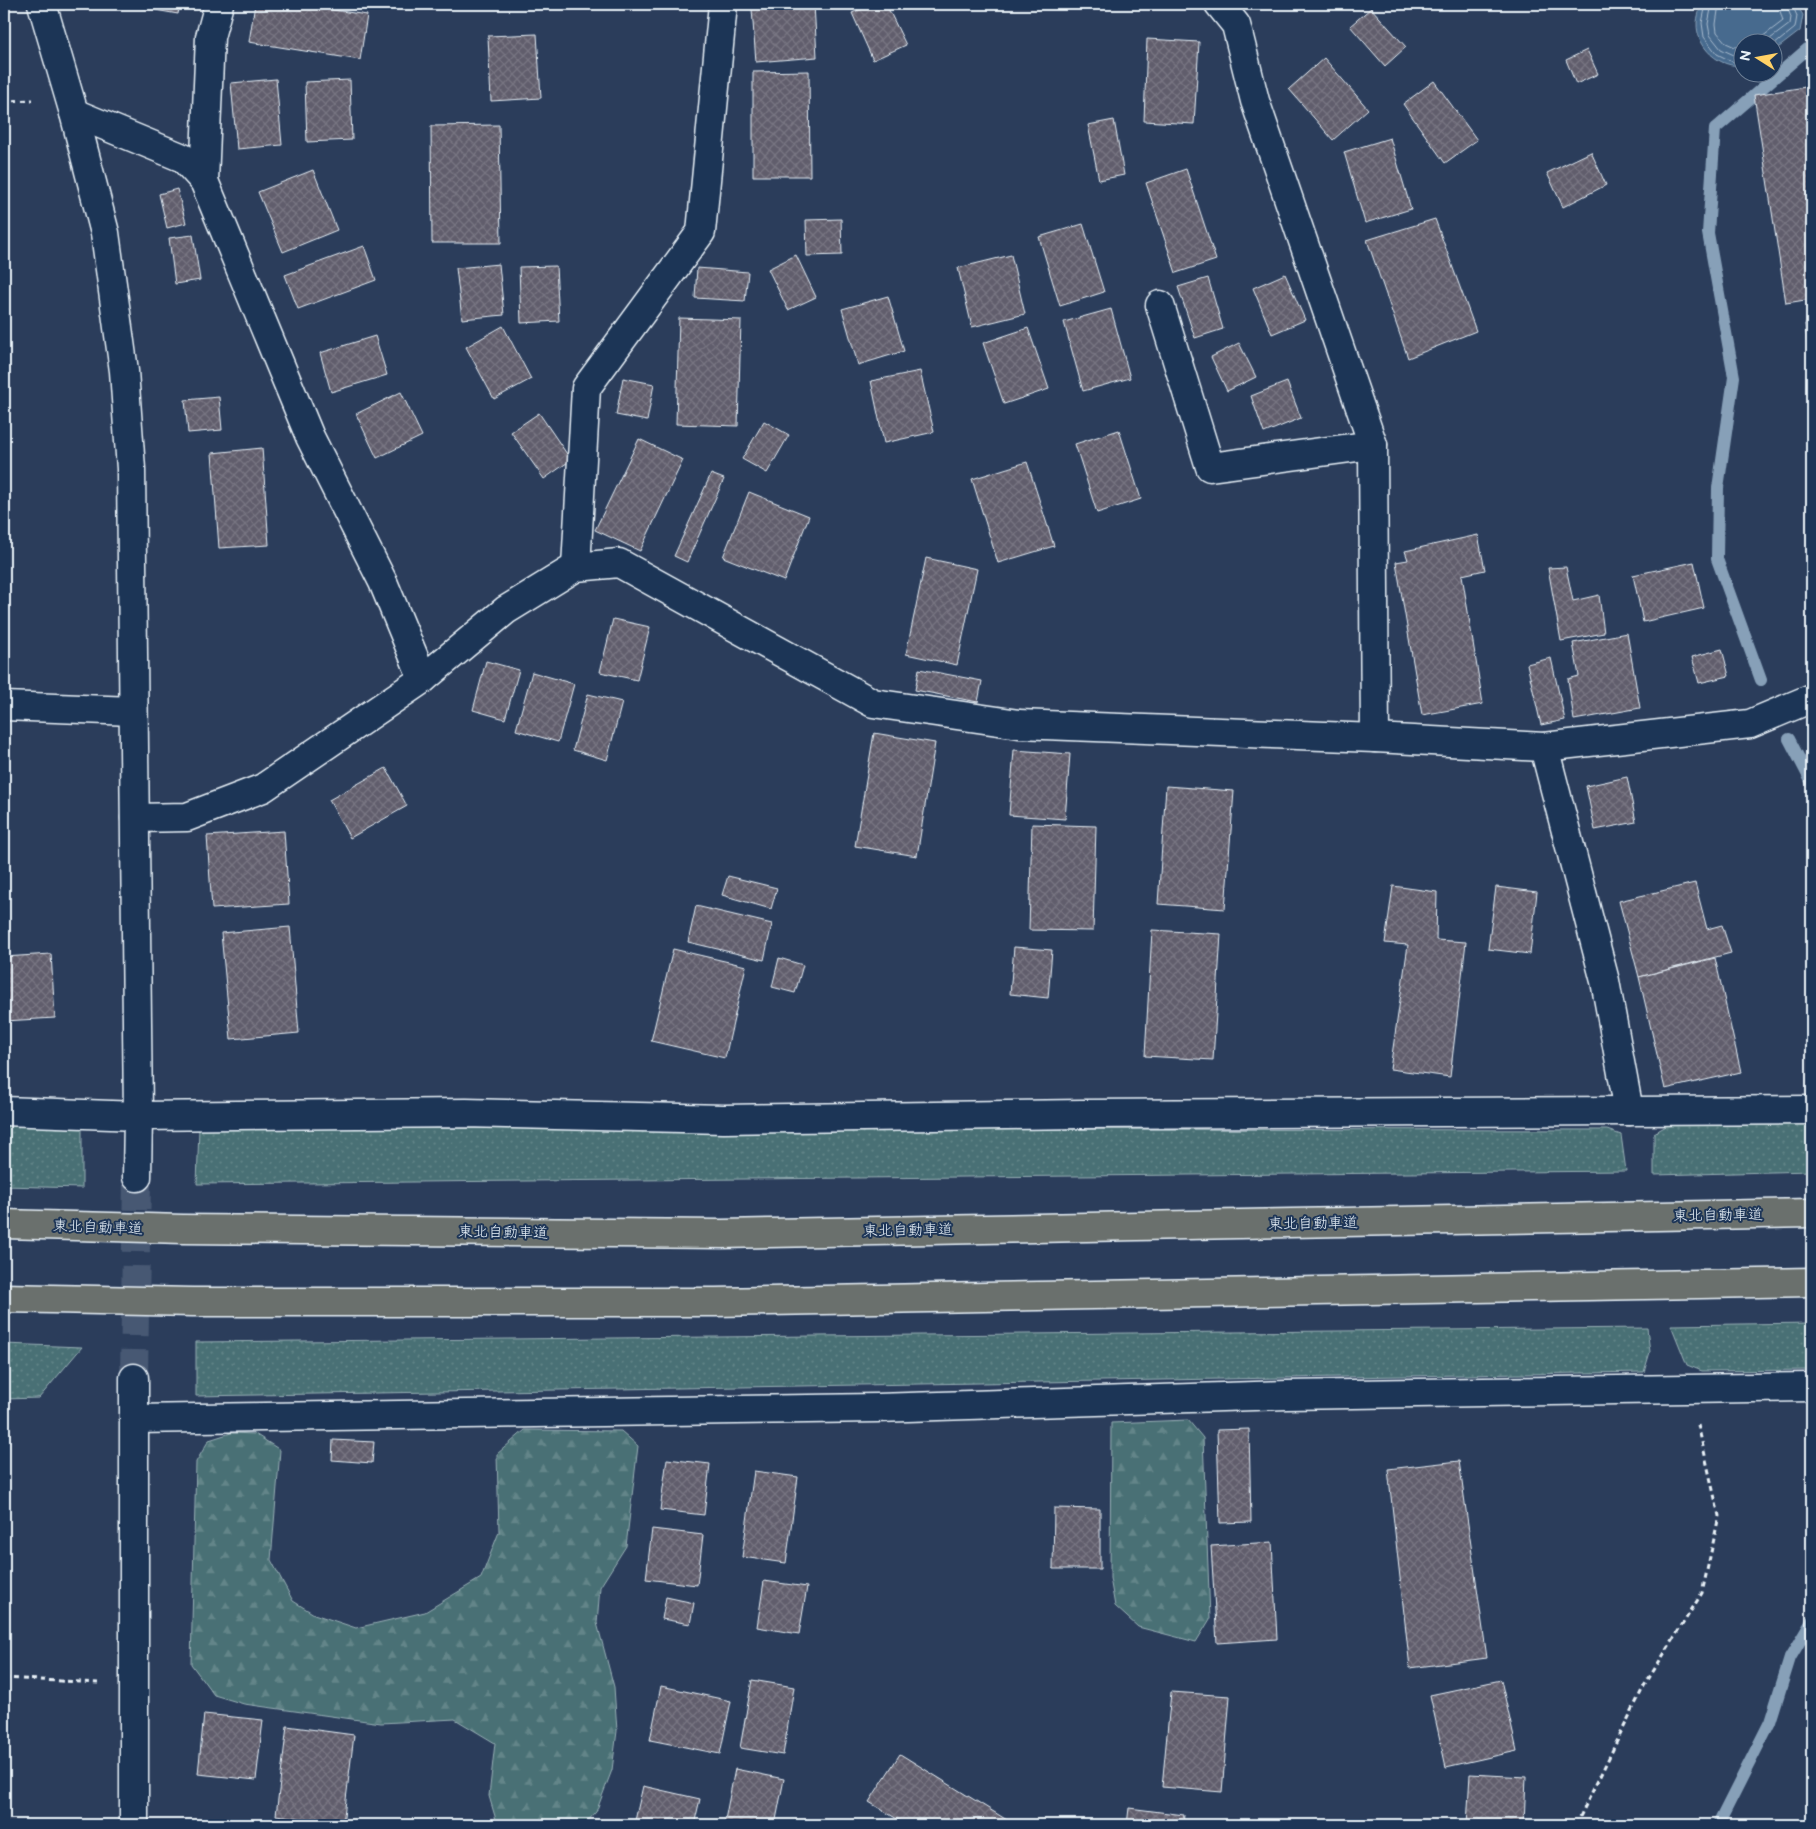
<svg xmlns="http://www.w3.org/2000/svg" width="1816" height="1829" font-family="'Balsamiq Sans','Klee One',sans-serif">
<style>
.grass{fill:url(#grass-dots);stroke:#98b0b6}
.forest{fill:url(#forest-firs);stroke:#98b0b6}
.water{fill:#476a8e;stroke:#87a0b8}
.lines{fill:none;stroke-linecap:round;stroke-linejoin:round}
.shore{stroke:#a8bbce;stroke-width:1}
.stream{stroke:#87a0b8;stroke-width:12}
.building{fill:url(#building-cross-hatch);stroke:#e8f1f8}
.minor-tunnel{stroke:#475873;stroke-width:28;stroke-dasharray:28 14;stroke-linecap:butt}
.minor-casing{stroke:#e8f1f8;stroke-width:31}
.highway-casing{stroke:#e8f1f8;stroke-width:31}
.path{stroke:#e8f1f8;stroke-width:3;stroke-dasharray:5 4;stroke-linecap:butt}
.minor{stroke:#1d3557;stroke-width:28}
.highway{stroke:#6b706d;stroke-width:28}
.labels{text-anchor:middle;stroke-width:4;stroke-linejoin:round;paint-order:stroke}
.street-label{font-size:15px;fill:#e8f1f8;stroke:#1d3557}
</style>
<defs>
<pattern id="grass-dots" width="8" height="8" patternUnits="userSpaceOnUse" patternTransform="scale(1.25)"><rect width="8" height="8" fill="#497074"/><path d="M2 2h.1M6 6h.1" fill="none" stroke="#638589" stroke-width="1.8" stroke-linecap="round"/></pattern>
<pattern id="forest-firs" width="22" height="20" patternUnits="userSpaceOnUse" patternTransform="scale(1.25)"><rect width="22" height="20" fill="#497074"/><path d="M5 1l3.5 6h-7zM16 11l3.5 6h-7z" fill="#638589"/></pattern>
<pattern id="building-cross-hatch" width="8" height="8" patternUnits="userSpaceOnUse" patternTransform="scale(1.25)"><rect width="8" height="8" fill="#615d6c"/><path d="M0 0l8 8M0 8l8-8" fill="none" stroke="#787582"/></pattern>
</defs>
<rect width="100%" height="100%" fill="#2b3d5b"/>
<filter id="ink" filterUnits="userSpaceOnUse"><feTurbulence type="fractalNoise" baseFrequency=".02" numOctaves="2"/><feDisplacementMap in="SourceGraphic" scale="10" xChannelSelector="R" yChannelSelector="G"/><feConvolveMatrix kernelMatrix="1 2 1 2 8 2 1 2 1" color-interpolation-filters="sRGB"/></filter>
<g filter="url(#ink)">
<g class="grass">
<path d="M1812 1121V1171L1654 1175V1133L1668 1125Z"/>
<path d="M4 1124 82 1126V1188L4 1186Z"/>
<path d="M199 1128 1607 1130 1621 1135 1626 1171 197 1184Z"/>
<path d="M1812 1323V1370L1702 1371 1687 1365 1671 1325Z"/>
<path d="M1647 1328 1650 1352 1644 1372 196 1396V1342Z"/>
<path d="M4 1344 82 1347 39 1398 4 1399Z"/>
</g>
<g class="forest">
<path d="M1188 1420 1203 1438 1210 1619 1196 1642 1138 1627 1115 1606 1110 1578 1111 1423Z"/>
<path d="M525 1430 621 1431 638 1446 626 1546 600 1587 597 1623 614 1687 617 1731 612 1770 596 1812 584 1825H504L497 1823 489 1796 495 1743 455 1719 381 1723 244 1704 214 1695 191 1664 196 1462 209 1440 231 1433 255 1434 280 1450 271 1560 293 1601 314 1614 356 1628 425 1612 481 1578 499 1532 497 1454Z"/>
</g>
<path class="water" d="M1701 4H1796L1803 15 1800 31 1774 51V42H1744L1743 65C1720 69 1696 47 1697 23 1697 17 1700 10 1701 4Z"/>
<g class="lines">
<g class="shore">
<path d="M1706 4 1702 23 1704 37 1717 54 1733 62 1744 60"/>
<path d="M1712 4 1708 24 1710 35 1721 49 1734 55 1744 54"/>
<path d="M1719 4 1716 24 1717 32 1726 43 1735 47H1744"/>
<path d="M1757 42 1762 37 1783 21 1778 4"/>
<path d="M1766 42 1790 24 1791 17 1786 4"/>
<path d="M1774 45 1795 28 1797 16 1792 4"/>
</g>
<g class="stream">
<path d="M1761 680 1717 559 1718 488 1734 377 1708 233 1715 129 1812 45"/>
<path d="M1789 739 1812 783"/>
<path d="M1718 1825 1770 1722 1790 1658 1812 1621"/>
</g>
</g>
<g class="building">
<path d="M121 4H180L178 14Z"/>
<path d="M255 4H294L367 15 360 60 249 42Z"/>
<path d="M814 4 817 57 756 62 752 9Z"/>
<path d="M872 4H886L906 45 873 60 852 13Z"/>
<path d="M1371 8 1406 47 1385 66 1350 26Z"/>
<path d="M537 34 541 98 491 101 488 36Z"/>
<path d="M1147 39 1199 42 1194 124 1144 121Z"/>
<path d="M1587 50 1598 74 1576 84 1566 60Z"/>
<path d="M1324 58 1368 109 1333 140 1289 89Z"/>
<path d="M809 71 810 176H753V72Z"/>
<path d="M276 79 282 145 237 149 231 83Z"/>
<path d="M350 80 352 140 307 142 305 82Z"/>
<path d="M1434 81 1477 140 1445 163 1403 104Z"/>
<path d="M1812 86V299L1786 303 1754 95Z"/>
<path d="M1114 120 1124 175 1099 180 1088 125Z"/>
<path d="M499 125 501 243H432L431 126Z"/>
<path d="M1390 138 1411 209 1365 223 1344 152Z"/>
<path d="M1591 152 1606 185 1563 207 1547 173Z"/>
<path d="M1186 169 1216 260 1176 273 1146 183Z"/>
<path d="M313 170 337 230 283 252 258 192Z"/>
<path d="M177 189 186 223 167 228 159 194Z"/>
<path d="M841 219 842 255 807 256 806 220Z"/>
<path d="M1435 219 1476 331 1408 358 1367 240Z"/>
<path d="M1083 224 1104 292 1060 306 1039 237Z"/>
<path d="M193 235 200 280 175 284 169 238Z"/>
<path d="M364 246 376 280 298 309 285 275Z"/>
<path d="M796 255 816 297 788 310 768 269Z"/>
<path d="M1011 255 1025 314 972 327 958 268Z"/>
<path d="M499 264 504 315 462 319 456 268Z"/>
<path d="M556 266 559 321 521 323 519 267Z"/>
<path d="M697 268 748 272 745 301 695 298Z"/>
<path d="M1285 274 1305 320 1272 334 1253 288Z"/>
<path d="M1208 278 1223 329 1195 338 1178 287Z"/>
<path d="M888 296 904 351 858 365 842 309Z"/>
<path d="M1111 309 1130 378 1083 391 1064 322Z"/>
<path d="M679 318 741 320 738 426 676 424Z"/>
<path d="M1812 323V380L1805 324Z"/>
<path d="M503 326 531 379 494 399 466 347Z"/>
<path d="M1028 328 1049 389 1004 404 983 343Z"/>
<path d="M375 336 387 375 331 392 320 353Z"/>
<path d="M1239 343 1256 377 1227 391 1211 357Z"/>
<path d="M920 371 934 432 884 443 871 381Z"/>
<path d="M623 378 654 384 647 421 616 415Z"/>
<path d="M1287 382 1301 418 1264 433 1251 396Z"/>
<path d="M401 392 422 436 377 458 356 414Z"/>
<path d="M219 397 222 430 188 433 185 400Z"/>
<path d="M539 413 571 460 544 479 511 432Z"/>
<path d="M764 421 789 435 767 473 742 459Z"/>
<path d="M1119 430 1141 499 1097 513 1075 444Z"/>
<path d="M639 439 683 460 640 551 595 530Z"/>
<path d="M262 448 269 545 219 548 212 453Z"/>
<path d="M1027 462 1054 546 998 563 972 479Z"/>
<path d="M711 474 724 479 687 562 674 556Z"/>
<path d="M749 492 809 516 784 581 723 557Z"/>
<path d="M1478 535 1485 570 1462 575 1483 704 1422 715 1396 562 1408 560 1405 551Z"/>
<path d="M926 558 977 569 957 665 906 654Z"/>
<path d="M1694 562 1704 608 1643 622 1633 575Z"/>
<path d="M1566 567 1573 601 1599 595 1604 633 1561 641 1548 568Z"/>
<path d="M613 619 650 627 637 680 600 672Z"/>
<path d="M1627 633 1640 708 1574 720 1568 679 1579 676 1573 643Z"/>
<path d="M1722 649 1729 676 1699 683 1692 657Z"/>
<path d="M1551 658 1565 720 1541 725 1527 664Z"/>
<path d="M486 661 519 670 505 719 473 710Z"/>
<path d="M919 669 982 681 978 702 915 690Z"/>
<path d="M532 672 574 684 558 742 516 730Z"/>
<path d="M588 694 622 702 607 760 573 750Z"/>
<path d="M874 733 935 743 917 856 855 846Z"/>
<path d="M1014 750 1070 754 1065 819 1009 815Z"/>
<path d="M386 768 407 806 350 838 329 800Z"/>
<path d="M1627 777 1636 822 1595 830 1586 786Z"/>
<path d="M1166 786 1234 791 1225 909 1158 904Z"/>
<path d="M1032 824 1096 826 1093 931 1029 930Z"/>
<path d="M284 831 289 904 212 909 207 836Z"/>
<path d="M728 876 777 888 771 909 722 895Z"/>
<path d="M1695 883 1707 929 1722 925 1731 953 1639 977 1619 901Z"/>
<path d="M1393 886 1437 892 1436 940 1466 942 1450 1077 1390 1069 1408 945 1385 943Z"/>
<path d="M1496 887 1537 892 1530 954 1488 949Z"/>
<path d="M696 906 772 924 764 960 688 942Z"/>
<path d="M290 927 299 1033 231 1039 221 933Z"/>
<path d="M1152 930 1221 934 1213 1060 1145 1056Z"/>
<path d="M1014 947 1052 950 1048 998 1010 994Z"/>
<path d="M673 949 746 966 725 1058 651 1041Z"/>
<path d="M51 954 55 1018 4 1021V957Z"/>
<path d="M779 958 803 965 795 993 772 987Z"/>
<path d="M1715 958 1741 1072 1665 1089 1639 977Z"/>
<path d="M1249 1429 1251 1522 1220 1523 1217 1430Z"/>
<path d="M333 1440 374 1442 372 1463 332 1460Z"/>
<path d="M667 1459 710 1464 704 1515 660 1510Z"/>
<path d="M1459 1461 1487 1658 1410 1668 1388 1469Z"/>
<path d="M754 1471 798 1477 786 1563 742 1557Z"/>
<path d="M1054 1508 1100 1509V1569H1053Z"/>
<path d="M652 1529 703 1535 697 1585 646 1579Z"/>
<path d="M1272 1542 1277 1639 1217 1643 1211 1546Z"/>
<path d="M764 1581 807 1587 799 1634 757 1627Z"/>
<path d="M666 1597 694 1603 690 1624 662 1619Z"/>
<path d="M752 1680 794 1687 783 1755 740 1748Z"/>
<path d="M1501 1680 1517 1751 1446 1767 1430 1695Z"/>
<path d="M661 1686 731 1701 720 1754 650 1740Z"/>
<path d="M1171 1692 1230 1696 1222 1792 1162 1787Z"/>
<path d="M204 1714 263 1720 256 1780 198 1774Z"/>
<path d="M287 1726 354 1735 343 1824 276 1815Z"/>
<path d="M900 1754 1015 1825H907L869 1802Z"/>
<path d="M735 1769 784 1779 775 1825H724Z"/>
<path d="M1470 1774 1526 1777 1524 1825H1467Z"/>
<path d="M643 1786 700 1799 694 1825H634Z"/>
<path d="M1129 1808 1184 1815 1183 1825H1127Z"/>
</g>
<g class="lines">
<path class="minor-tunnel" d="M134 1378 137 1177"/>
<defs>
<g id="minor">
<path d="M42 4 74 113 105 233 124 371 131 469 138 1116 137 1177"/>
<path d="M1219 4 1236 25 1255 101 1373 445 1375 738"/>
<path d="M74 113 183 158 204 181 310 437 383 582 423 679"/>
<path d="M204 181 210 37 219 4"/>
<path d="M1160 305 1210 467 1373 445"/>
<path d="M576 567 586 388 701 232 723 4"/>
<path d="M4 706 133 711"/>
<path d="M1544 747 1605 981 1629 1111"/>
<path d="M135 818 187 817 263 788 423 679 506 610 576 567 619 563 873 703 1019 724 1375 738 1544 747 1750 724 1812 698"/>
<path d="M4 1111 138 1116 466 1113 724 1119 1082 1114 1812 1110"/>
<path d="M135 1419 877 1408 1287 1395 1812 1387"/>
<path d="M134 1825V1378"/>
</g>
<g id="highway">
<path d="M4 1224 183 1229 722 1234 1812 1213"/>
<path d="M4 1298 193 1302H715L1812 1282"/>
</g>
</defs>
<use href="#minor" class="minor-casing"/>
<use href="#highway" class="highway-casing"/>
<g class="path">
<path d="M4 101 33 100"/>
<path d="M4 1678 98 1683"/>
<path d="M1576 1825 1644 1686 1702 1593 1719 1516 1698 1425"/>
</g>
<use href="#minor" class="minor"/>
<use href="#highway" class="highway"/>
</g>
</g>
<g class="labels">
<g class="street-label">
<text transform="translate(1718 1215) rotate(-1)" y="5">東北自動車道</text>
<text transform="translate(1313 1223) rotate(-1)" y="5">東北自動車道</text>
<text transform="translate(98 1227) rotate(2)" y="5">東北自動車道</text>
<text transform="translate(908 1230) rotate(-1)" y="5">東北自動車道</text>
<text transform="translate(503 1232) rotate(1)" y="5">東北自動車道</text>
</g>
</g>
<rect width="1816" height="1829" fill="none" stroke="#1d3557" stroke-width="20"/>
<rect x="10" y="10" width="1796" height="1809" fill="none" stroke="#e8f1f8" stroke-width="2" filter="url(#ink)"/>
<g transform="translate(1758 58) rotate(281)"><circle r="24" fill="#1d3557" stroke="#6e8097"/>
<path d="M0-4L9 19L0 12L-9 19Z" fill="#ffd166"/>
<text y="-8" font-size="14" font-weight="bold" text-anchor="middle" fill="#e8f1f8">N</text>
</g>
</svg>
